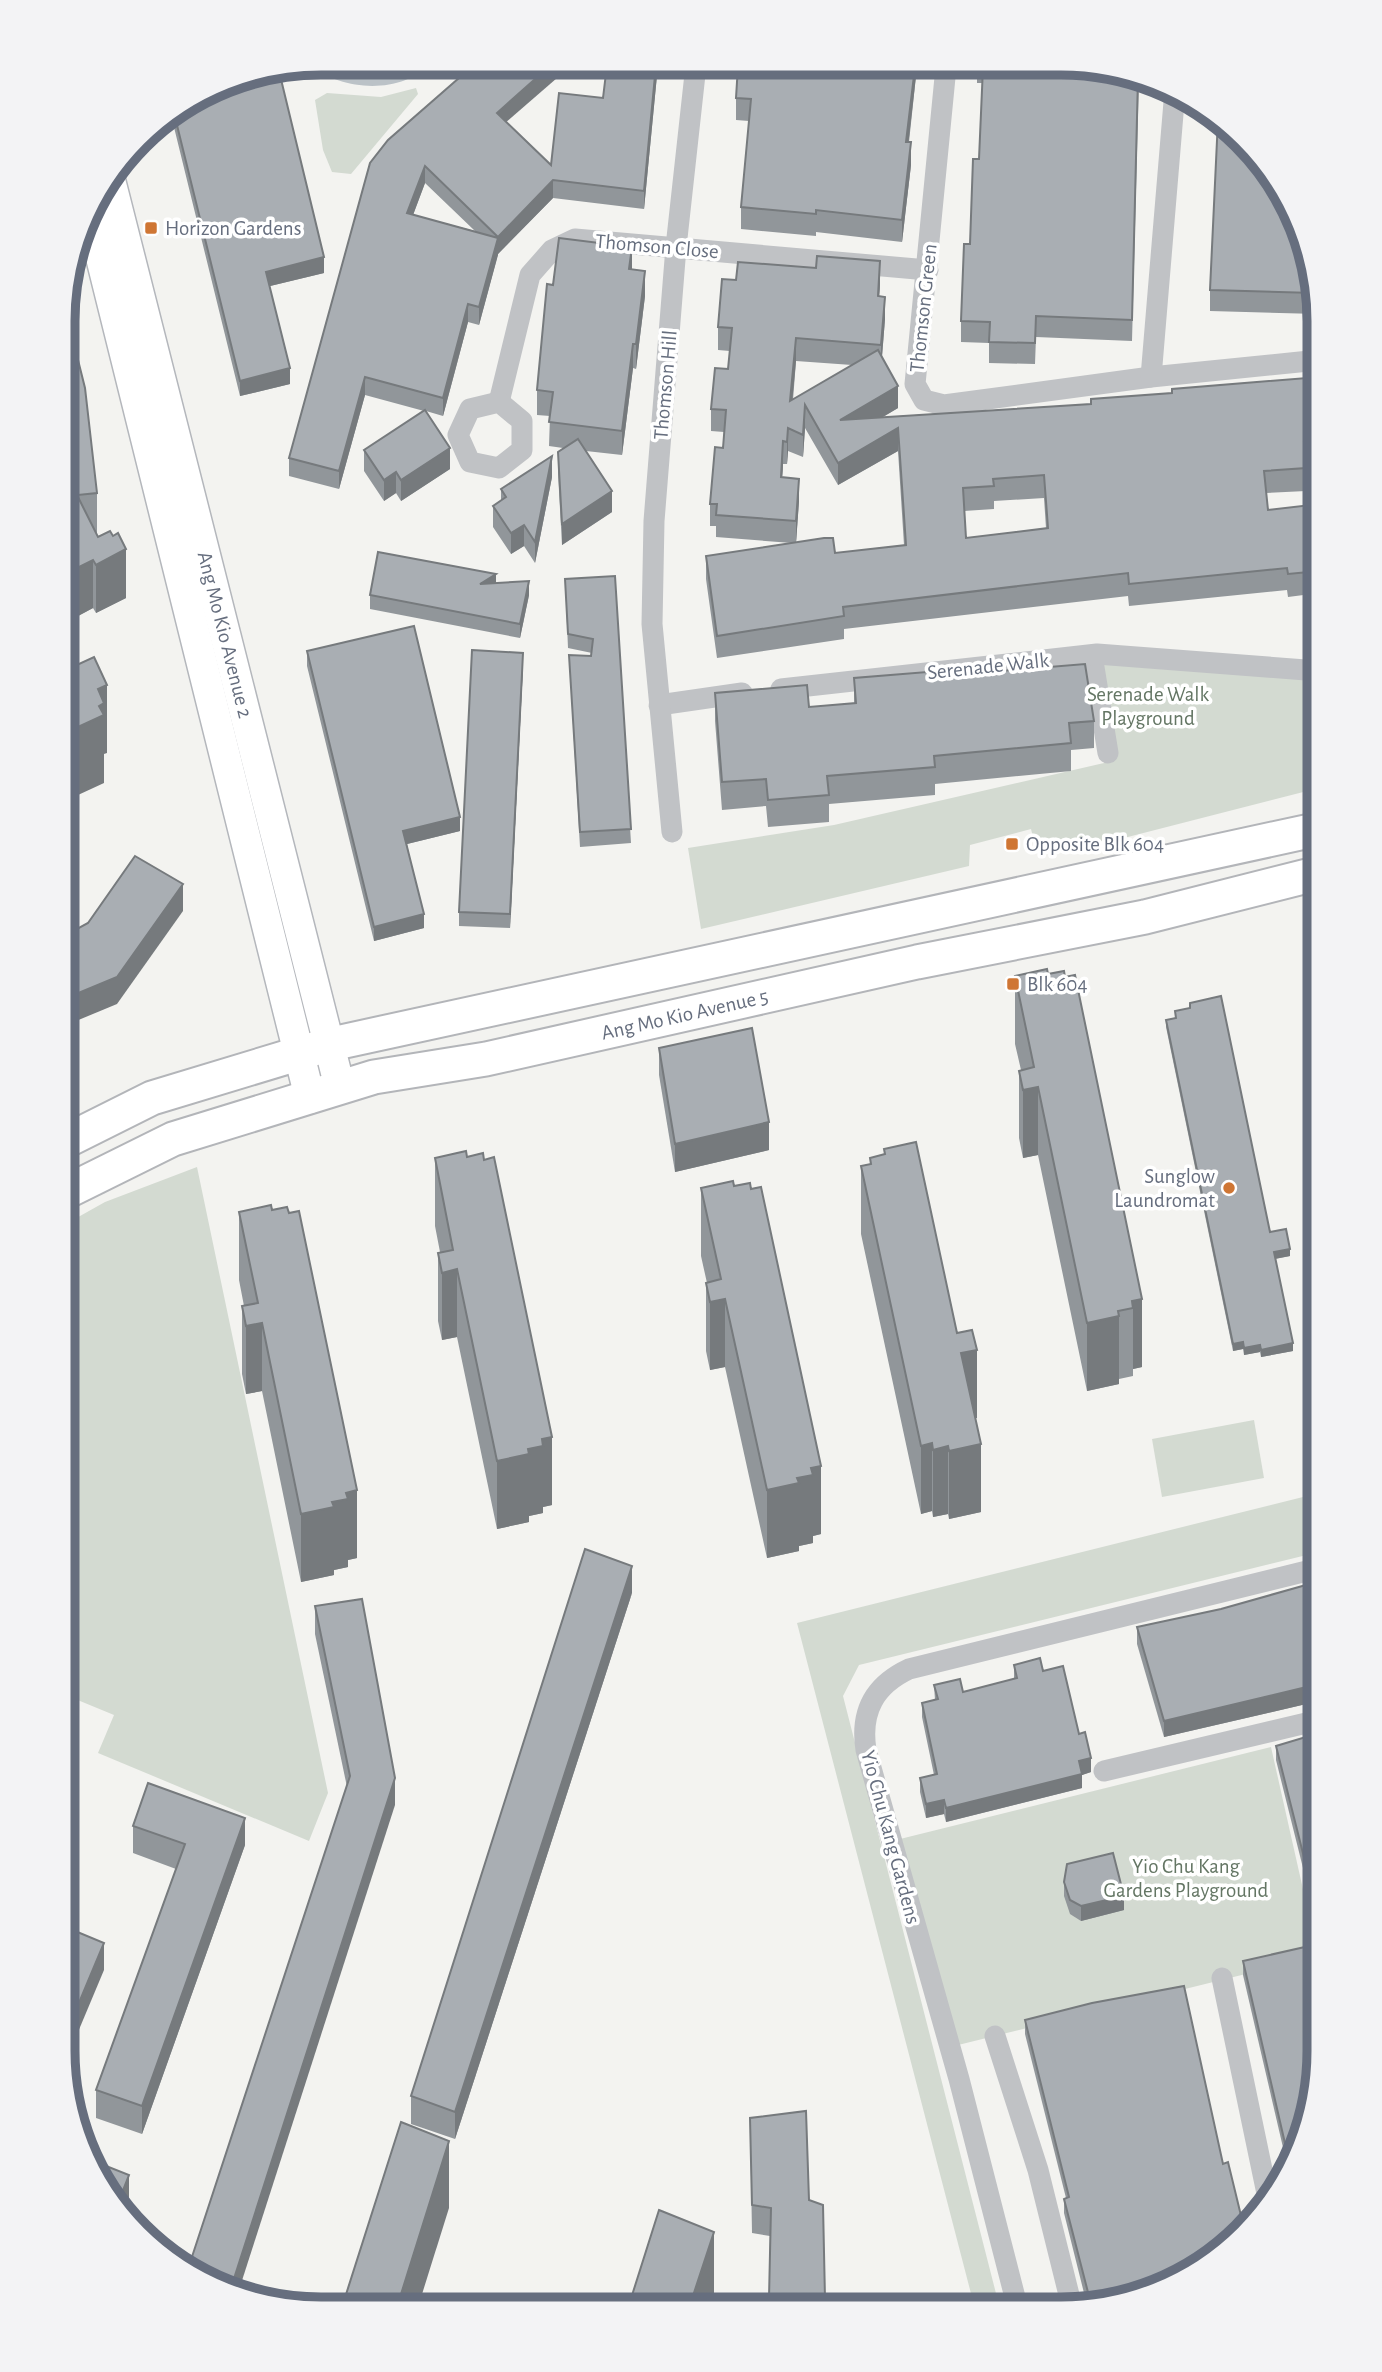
<svg xmlns="http://www.w3.org/2000/svg" width="1382" height="2372" font-family="'Alegreya Sans',sans-serif">
<style>
.green{fill:#d3dad1}
.water{fill:#bbc2c7}
.lines{fill:none;stroke-linecap:round;stroke-linejoin:round}
.secondary-casing{stroke:#b4b7bc;stroke-width:33}
.primary-casing{stroke:#b3b5b9;stroke-width:37}
.street{stroke:#c0c2c5;stroke-width:21}
.secondary{stroke:#fff;stroke-width:30}
.primary{stroke:#fff;stroke-width:33}
.wall{fill:#91969a;fill-rule:evenodd}
.shaded-wall{fill:#767a7d}
.building{fill:#a9aeb3;stroke:#767a7d;stroke-width:2;fill-rule:evenodd}
.poi-dot{fill:#cf7634;stroke:#fff;stroke-width:2.5}
.labels{text-anchor:middle;stroke-width:7;stroke-linejoin:round;paint-order:stroke}
.poi-label{font-size:21px;fill:#666e7e;stroke:#fff;text-anchor:start}
.street-label{font-size:21px;fill:#666e7e;stroke:#fff}
.park-label{font-size:21px;fill:#647664;stroke:#fff}
.rim{fill:none;stroke:#666e7e;stroke-width:9}
</style>
<rect width="100%" height="100%" fill="#f3f3f0"/>
<g class="green">
<path d="M416 88 418 94 351 174 332 172 323 150 315 100 327 93 381 97Z"/>
<path d="M1097 654 1319 671V788L1120 839 1036 849 1031 829 970 845 969 866 701 929 688 848 834 825 1104 763Z"/>
<path d="M197 1167 328 1793 309 1841 98 1753 114 1715 63 1694 64 1225 105 1202Z"/>
<path d="M1254 1420 1264 1478 1162 1497 1152 1439Z"/>
<path d="M1319 1493V1552L859 1665 843 1696 1000 2309H975L797 1623Z"/>
<path d="M1271 1747 1318 1956 946 2048 896 1840Z"/>
</g>
<path class="water" d="M322 63 426 64C408 94 336 92 315 65Z"/>
<g class="lines">
<defs>
<g id="secondary">
<path id="s1" d="M110 180 340 1088"/>
<path d="M89 209 310 1098"/>
</g>
<g id="primary">
<path d="M64 1142 152 1098 327 1045 1319 829"/>
<path id="s2" d="M64 1193 173 1139 374 1077 486 1059 917 962 1145 917 1319 873"/>
</g>
</defs>
<use href="#secondary" class="secondary-casing"/>
<use href="#primary" class="primary-casing"/>
<g class="street">
<path d="M946 67 915 384 924 400 944 405 1151 377 1319 360"/>
<path d="M1151 377 1175 90"/>
<path d="M499 402 530 275 552 250 575 239 928 270"/>
<path d="M499 402 522 421V450L499 468 470 462 458 435 470 409Z"/>
<path d="M1092 655 1108 753"/>
<path d="M781 689 1097 654 1319 671"/>
<path d="M659 705 742 693"/>
<path d="M672 832 652 624 654 521 676 247 696 65"/>
<path d="M1104 1771 1319 1720"/>
<path d="M1222 1978 1269 2203"/>
<path d="M995 2036 1038 2170 1072 2307"/>
<path d="M1018 2309 959 2079 866 1750C860 1711 875 1685 909 1669L1319 1568"/>
</g>
<use href="#secondary" class="secondary"/>
<use href="#primary" class="primary"/>
</g>
<g class="wall">
<path d="M607 65H658L644 209 553 198 498 254 479 325 468 322 443 416 426 411 450 469 401 501 396 493 384 501 364 471V450L424 411 365 395 339 489 289 476V458L370 163 507 122 551 165 603 98ZM425 183 475 231 413 215Z"/>
<path d="M916 67V76L909 142 911 165 902 242 816 232V236L741 229V207L749 121 736 120V98Z"/>
<path d="M977 67 1110 68 1139 77 1132 341 1036 337 1035 364 989 363V343L961 342V321L979 159 983 83H977Z"/>
<path d="M223 83 324 273 270 286 290 384 240 396 171 115Z"/>
<path d="M1305 238 1318 314 1210 311V290Z"/>
<path d="M632 270 645 296 636 369 633 368 622 455 586 451 612 512 562 545 558 473V452L563 448 549 446 550 416 537 415V390L553 285Z"/>
<path d="M736 280 880 283 879 296 885 319 882 357 898 408 883 417 1091 404 1172 393 1319 377V463L1306 464V491L1266 493 1268 510 1319 504V593L1288 597 1287 590 1129 606 1128 596 844 629V639L717 658 706 579V556L792 543 716 537V526H710V504L723 448 724 432 711 431V409L728 369 730 351 718 350V327ZM796 361 852 365 793 400ZM805 428 838 485 898 451 904 545 835 553 796 543 799 501 782 478 783 464H787L788 451 803 457ZM1044 498 1046 528 966 538 964 511 994 509V501Z"/>
<path d="M65 308 97 493V536L126 598 96 613 93 608 65 623Z"/>
<path d="M552 477 535 563 524 546 511 554 493 527V506L501 500V489Z"/>
<path d="M615 576 631 843 580 847 569 655 591 656 592 653 568 648 565 579Z"/>
<path d="M370 595H529L520 638 370 609Z"/>
<path d="M307 651 460 831 407 844 424 928 374 941 307 666Z"/>
<path d="M523 667 510 928 459 926V912Z"/>
<path d="M928 677 1094 721V748L1071 750V771L935 784V795L829 804V822L768 827 766 806 722 810 715 721V693L809 707 854 703V678Z"/>
<path d="M1015 976 1142 1299V1367L1133 1369V1376L1119 1379V1384L1087 1391 1038 1155 1023 1158 1019 1138V1071L1021 1070 1015 1044Z"/>
<path d="M1190 1003 1270 1232 1290 1256 1275 1259 1293 1351 1261 1357 1260 1352 1244 1355 1243 1349 1233 1351 1166 1027V1020L1175 1018V1011L1190 1008Z"/>
<path d="M659 1048 769 1150 675 1172 659 1075Z"/>
<path d="M884 1149 957 1333 977 1418H975L981 1512 949 1519 948 1514 933 1517 932 1511 921 1514 861 1234V1166L870 1164V1158L884 1155Z"/>
<path d="M435 1158 552 1505 543 1507V1513L529 1516V1522L497 1529 457 1337 442 1340 438 1321V1253L440 1252 435 1226Z"/>
<path d="M701 1188 821 1534 813 1536V1543L799 1546V1551L767 1558 725 1367 710 1370 706 1351V1283H707L701 1256Z"/>
<path d="M239 1212 357 1558 348 1560V1567L334 1570V1575L301 1582 262 1391 246 1394 242 1374V1306H244L239 1280Z"/>
<path d="M632 1593 455 2139 411 2124V2096Z"/>
<path d="M1319 1603V1701L1164 1737 1137 1644V1627L1221 1609Z"/>
<path d="M315 1606 395 1805 347 1787 315 1634Z"/>
<path d="M1014 1665 1043 1671 1079 1734 1091 1772 1082 1775V1788L946 1822 944 1814 926 1818 920 1792V1778L934 1775 922 1717V1703L935 1700 934 1685 963 1692 1014 1679Z"/>
<path d="M1319 1733 1318 1928 1276 1760V1746Z"/>
<path d="M133 1826 245 1845 142 2134 96 2118V2090L176 1869 133 1853Z"/>
<path d="M1064 1882 1124 1910 1081 1921 1070 1914 1064 1896Z"/>
<path d="M1243 1961 1299 2149 1288 2169 1243 1975Z"/>
<path d="M1025 2020 1223 2164 1144 2295 1087 2305 1064 2213V2199L1066 2198 1025 2034Z"/>
<path d="M750 2118 809 2200 825 2299 843 2308H769L770 2236 752 2233Z"/>
</g>
<g class="shaded-wall">
<path d="M552 64 572 65 497 130V113Z"/>
<path d="M656 65H658L644 209V191Z"/>
<path d="M915 67H916V76L906 164V142Z"/>
<path d="M911 142V165L902 242V220Z"/>
<path d="M425 166V183L407 231V213Z"/>
<path d="M553 180V198L498 254V237Z"/>
<path d="M498 238V255L479 325V307Z"/>
<path d="M632 247V272L629 269Z"/>
<path d="M324 257V273L266 287V272Z"/>
<path d="M880 261V283L878 319V296Z"/>
<path d="M645 271V296L636 369V344Z"/>
<path d="M885 297V319L881 368V345Z"/>
<path d="M468 304V322L443 416V398Z"/>
<path d="M796 338V361L790 424V401Z"/>
<path d="M633 344V368L622 455V431Z"/>
<path d="M290 368V384L240 396V381Z"/>
<path d="M365 377V395L339 489V471Z"/>
<path d="M898 386V408L840 442V420Z"/>
<path d="M805 405V428L803 457V435Z"/>
<path d="M788 428V451L787 464V442Z"/>
<path d="M898 428V451L838 485V463Z"/>
<path d="M783 441V464L781 500V477Z"/>
<path d="M450 448V469L401 501V480Z"/>
<path d="M552 456V477L535 563V542Z"/>
<path d="M396 472V493L384 501V480Z"/>
<path d="M799 479V501L796 543V521Z"/>
<path d="M612 491V512L562 545V524Z"/>
<path d="M524 525V546L511 554V533Z"/>
<path d="M126 549V598L96 613V565Z"/>
<path d="M93 560V608L65 623V574Z"/>
<path d="M496 574V588L480 584Z"/>
<path d="M529 581V595L520 638V624Z"/>
<path d="M523 653V667L510 928V914Z"/>
<path d="M107 685V753L104 754V783L65 801V733L98 689Z"/>
<path d="M460 817V831L403 845V831Z"/>
<path d="M183 884V911L117 1004 64 1026V999Z"/>
<path d="M424 914V928L374 941V927Z"/>
<path d="M1038 1087V1155L1023 1158V1090Z"/>
<path d="M769 1122V1150L675 1172V1144Z"/>
<path d="M1290 1249V1256L1274 1259V1252Z"/>
<path d="M457 1269V1337L442 1340V1273Z"/>
<path d="M725 1299V1367L710 1370V1302Z"/>
<path d="M1142 1299V1367L1133 1369V1308L1132 1301Z"/>
<path d="M1119 1316V1384L1087 1391V1323Z"/>
<path d="M262 1323V1391L246 1394V1326Z"/>
<path d="M1243 1342V1349L1233 1351V1344Z"/>
<path d="M1293 1343V1351L1261 1357V1350Z"/>
<path d="M1260 1345V1352L1244 1355V1348Z"/>
<path d="M977 1350V1418L961 1421V1353Z"/>
<path d="M552 1437V1505L543 1507V1513L529 1516V1522L497 1529V1461L528 1449 542 1439Z"/>
<path d="M932 1443V1511L921 1514V1446Z"/>
<path d="M981 1444V1512L949 1519V1451Z"/>
<path d="M948 1446V1514L933 1517V1450Z"/>
<path d="M821 1466V1534L813 1536V1543L799 1546V1551L767 1558V1490L797 1478 811 1468Z"/>
<path d="M357 1490V1558L348 1560V1567L334 1570V1575L301 1582V1514L332 1502 346 1493Z"/>
<path d="M632 1566V1593L455 2139V2112Z"/>
<path d="M1319 1684V1701L1164 1737V1721Z"/>
<path d="M77 1754V1781L63 1815V1787Z"/>
<path d="M1091 1758V1772L1082 1775V1788L946 1822V1808L1079 1761Z"/>
<path d="M395 1778V1805L238 2293 230 2291Z"/>
<path d="M944 1800V1814L926 1818V1804Z"/>
<path d="M245 1818V1845L142 2134V2106Z"/>
<path d="M1124 1896V1910L1081 1921V1906Z"/>
<path d="M104 1943V1970L65 2063 63 2050V2041Z"/>
<path d="M449 2141V2208L418 2307H397Z"/>
<path d="M129 2175V2202L124 2215 116 2208Z"/>
<path d="M714 2232V2300L711 2308H689Z"/>
</g>
<g class="building">
<path d="M475 64H552L497 113 551 165 559 93 603 98 607 65H656L644 191 553 180 498 237 425 166 407 213 498 238 479 307 468 304 443 398 365 377 339 471 289 458 370 163 388 140Z"/>
<path d="M738 66 915 67 906 142H911L902 220 816 210V214L741 207 751 99 736 98Z"/>
<path d="M983 67 1110 68 1138 77 1132 320 1036 316 1035 343 989 342 990 322 961 321 964 244H970L973 159H979Z"/>
<path d="M279 71 324 257 266 272 290 368 240 381 174 113 223 83Z"/>
<path d="M1218 119 1231 127 1275 178 1305 238 1314 293 1210 290Z"/>
<path d="M559 238 632 247 629 269 645 271 636 344H633L622 431 549 422 553 392 537 390 547 284 553 285Z"/>
<path d="M817 256 880 261 878 296 885 297 881 345 796 338 790 401 878 350 898 386 840 420 1091 404V399L1172 393V389L1319 377V441L1304 442 1306 468 1264 471 1268 510 1319 504V571L1288 574 1287 568 1129 584 1128 573 843 607 844 616 717 636 706 556 824 538H833L835 553 906 545 898 428 838 463 805 405 803 435 788 428 787 442 783 441 781 477 799 479 796 521 716 515 717 504H710L715 447 723 448 726 410 711 409 715 368 728 369 732 328 718 327 722 279 736 280 738 262 816 268ZM1044 475 1048 528 966 538 963 488 994 486 993 479Z"/>
<path d="M65 308 85 388 97 493 77 495 98 537 110 531 113 536 118 533 126 549 96 565 93 560 65 574Z"/>
<path d="M425 410 450 448 401 480 396 472 384 480 364 450Z"/>
<path d="M578 439 612 491 562 524 558 452Z"/>
<path d="M552 456 535 542 524 525 511 533 493 506 506 497 501 489Z"/>
<path d="M378 552 496 574 480 584 529 581 520 624 370 595Z"/>
<path d="M615 576 631 829 580 832 569 655 591 656 593 639 568 634 565 579Z"/>
<path d="M414 626 460 817 403 831 424 914 374 927 307 651Z"/>
<path d="M472 650 523 653 510 914 459 912Z"/>
<path d="M94 657 107 685 98 689 104 703 99 706 104 715 65 733V678L66 670Z"/>
<path d="M1085 664 1094 721 1069 723 1071 743 934 756 935 767 827 776 829 795 768 800 766 779 722 782 715 693 807 685 809 707 856 703 854 678 927 672 928 677Z"/>
<path d="M135 856 183 884 117 977 64 999V936L88 923Z"/>
<path d="M1047 969 1048 974 1064 971 1065 977 1075 975 1142 1299 1132 1301 1133 1308 1118 1311 1119 1316 1087 1323 1038 1087 1023 1090 1019 1071 1034 1067 1015 976Z"/>
<path d="M1221 996 1270 1232 1286 1229 1290 1249 1274 1252 1293 1343 1261 1350 1260 1345 1244 1348 1243 1342 1233 1344 1166 1020 1176 1018 1175 1011 1190 1008V1003Z"/>
<path d="M752 1028 769 1122 675 1144 659 1048Z"/>
<path d="M916 1142 957 1333 972 1330 977 1350 961 1353 981 1444 949 1451 948 1446 933 1450 932 1443 921 1446 861 1166 871 1164 870 1158 885 1154 884 1149Z"/>
<path d="M466 1151 467 1157 483 1153 484 1160 494 1157 552 1437 542 1439 543 1446 528 1449 529 1454 497 1461 457 1269 442 1273 438 1253 453 1250 435 1158Z"/>
<path d="M733 1181 734 1186 750 1183 751 1189 761 1187 821 1466 811 1468 813 1475 797 1478 799 1483 767 1490 725 1299 710 1302 706 1283 721 1279 701 1188Z"/>
<path d="M271 1205 272 1210 287 1207 289 1213 299 1211 357 1490 346 1493 348 1499 332 1502 334 1507 301 1514 262 1323 246 1326 242 1306 258 1303 239 1212Z"/>
<path d="M585 1549 632 1566 455 2112 411 2096Z"/>
<path d="M1313 1583 1319 1603V1684L1164 1721 1137 1627 1221 1609Z"/>
<path d="M362 1599 395 1778 230 2291 222 2289 188 2269 350 1776 315 1606Z"/>
<path d="M1040 1658 1043 1671 1063 1666 1079 1734 1085 1732 1091 1758 1079 1761 1082 1774 946 1808 944 1800 926 1804 920 1778 937 1774 922 1703 938 1699 934 1685 960 1679 963 1692 1017 1678 1014 1665Z"/>
<path d="M1319 1733 1318 1913 1276 1746Z"/>
<path d="M63 1748 77 1754 63 1787Z"/>
<path d="M148 1783 245 1818 142 2106 96 2090 185 1844 133 1826Z"/>
<path d="M1113 1853 1124 1896 1081 1906 1070 1900 1064 1882 1067 1864Z"/>
<path d="M63 1926 104 1943 63 2041Z"/>
<path d="M1318 1944V2068L1299 2149 1290 2165 1243 1961Z"/>
<path d="M1184 1986 1223 2164 1228 2162 1244 2228 1204 2265 1144 2295 1091 2304 1064 2199 1069 2197 1025 2020 1092 2003Z"/>
<path d="M806 2111 809 2200 823 2205 825 2299 843 2303V2308H787V2304L769 2298 771 2208 752 2205 750 2118Z"/>
<path d="M401 2122 449 2141 397 2307H342Z"/>
<path d="M91 2160 129 2175 116 2208Z"/>
<path d="M659 2210 714 2232 689 2308H628Z"/>
</g>
<g class="poi-dot">
<rect x="144" y="221" width="14" height="14" rx="3.5"/>
<rect x="1005" y="837" width="14" height="14" rx="3.5"/>
<rect x="1006" y="977" width="14" height="14" rx="3.5"/>
<circle cx="1229" cy="1188" r="7"/>
</g>
<g class="labels">
<g class="poi-label">
<text x="165" y="235">Horizon Gardens</text>
<text x="1026" y="851">Opposite Blk 604</text>
<text x="1027" y="991">Blk 604</text>
<text x="1215" y="1183" text-anchor="end">Sunglow<tspan x="1215" dy="24">Laundromat</tspan></text>
</g>
<g class="street-label">
<text transform="translate(657 246) rotate(5)" y="7">Thomson Close</text>
<text transform="translate(923 308) rotate(-84)" y="7">Thomson Green</text>
<text transform="translate(665 385) rotate(-85)" y="7">Thomson Hill</text>
<text dy="7" stroke="none"><textPath href="#s1" startOffset="469">Ang Mo Kio Avenue 2</textPath></text>
<text transform="translate(988 666) rotate(-6)" y="7">Serenade Walk</text>
<text dy="7" stroke="none"><textPath href="#s2" startOffset="649">Ang Mo Kio Avenue 5</textPath></text>
<text transform="translate(891 1837) rotate(75)" y="7">Yio Chu Kang Gardens</text>
</g>
<g class="park-label">
<text x="1148" y="701">Serenade Walk<tspan x="1148" dy="24">Playground</tspan></text>
<text x="1186" y="1873">Yio Chu Kang<tspan x="1186" dy="24">Gardens Playground</tspan></text>
</g>
</g>
<path d="M0 0H1382V2372H0ZM321 75H1061A246 246 0 0 1 1307 321V2051A246 246 0 0 1 1061 2297H321A246 246 0 0 1 75 2051V321A246 246 0 0 1 321 75Z" fill="#f3f3f5" fill-rule="evenodd"/>
<path class="rim" d="M321 75H1061A246 246 0 0 1 1307 321V2051A246 246 0 0 1 1061 2297H321A246 246 0 0 1 75 2051V321A246 246 0 0 1 321 75Z"/>
</svg>
